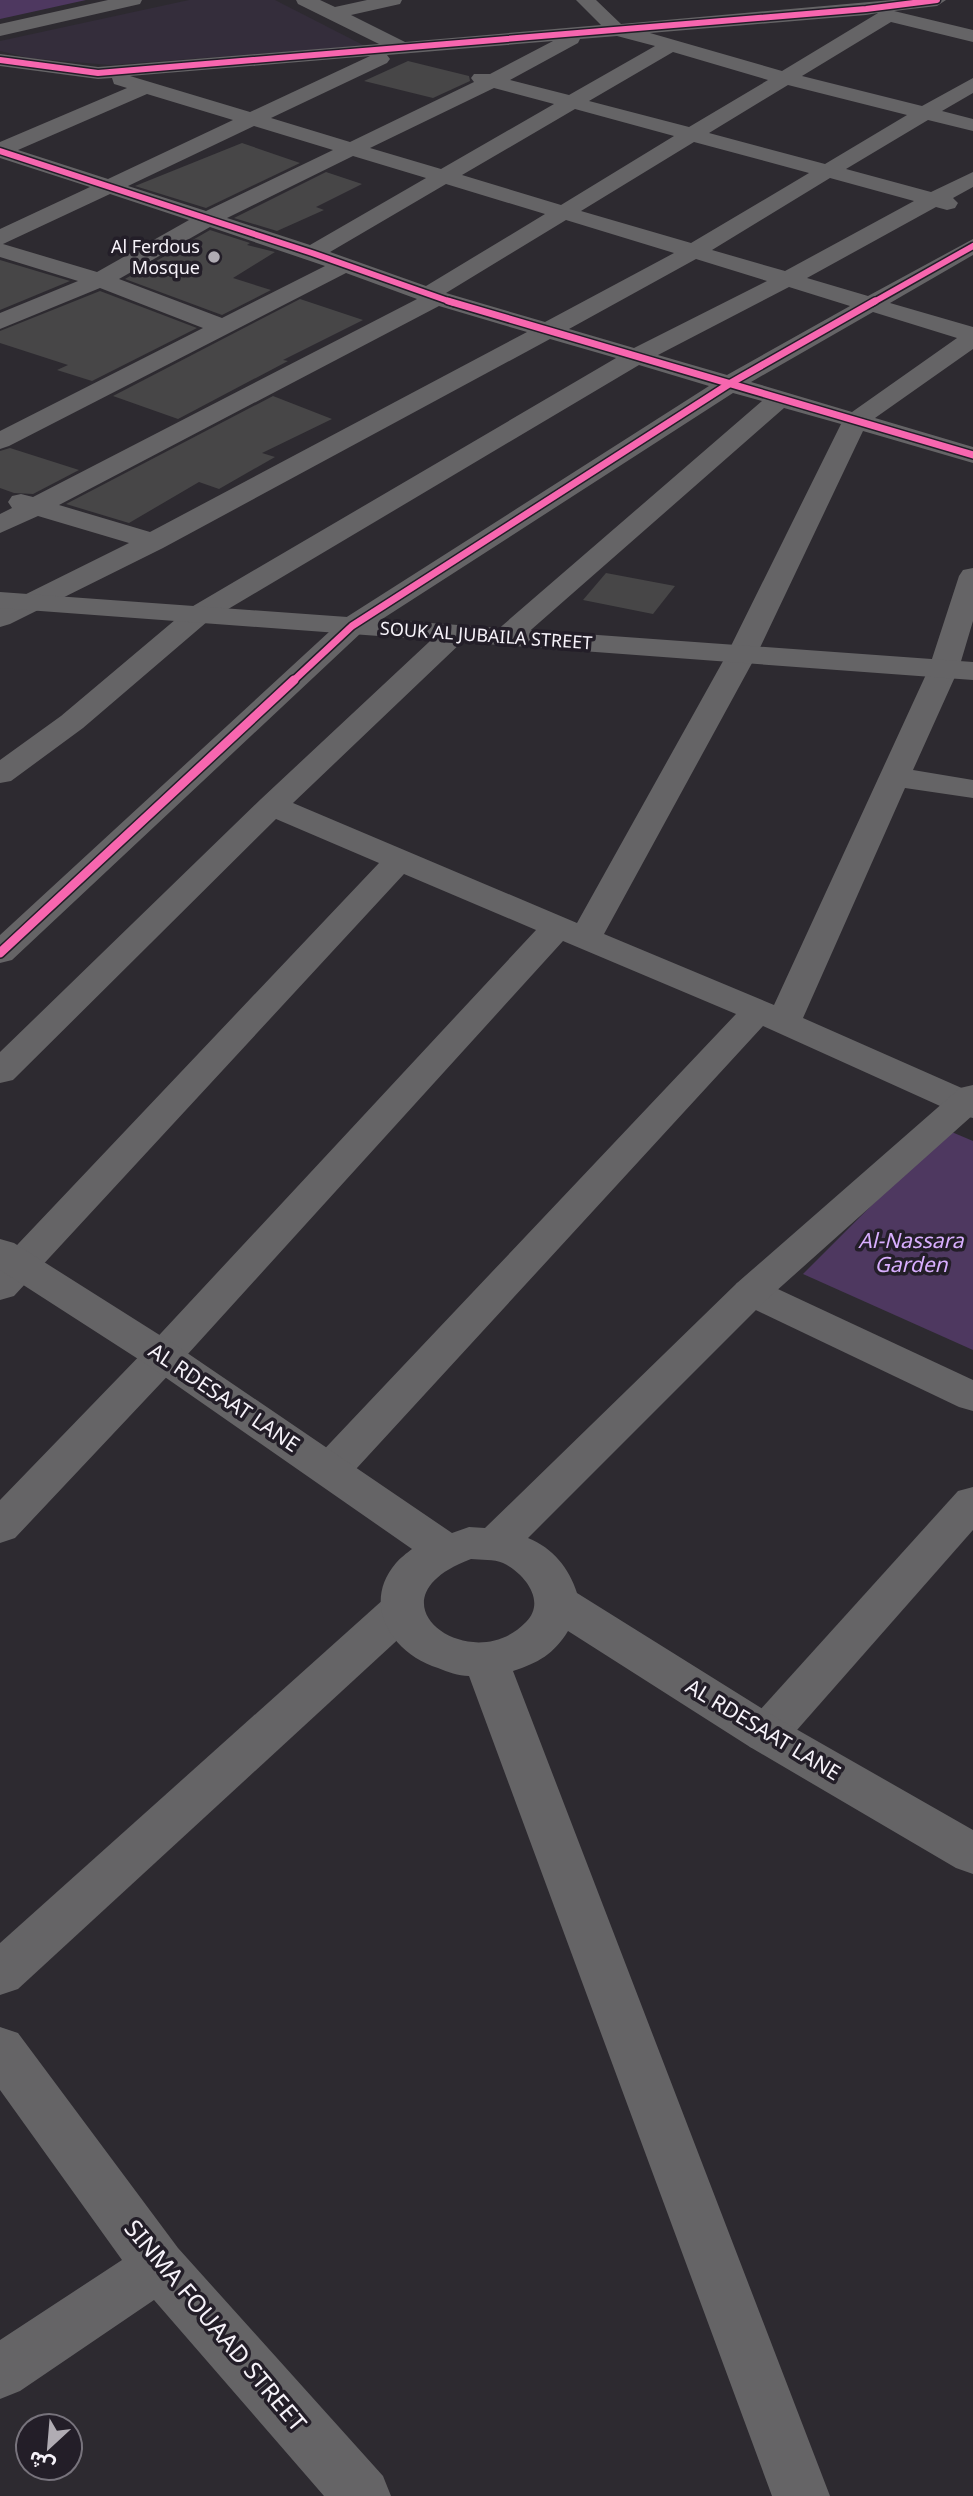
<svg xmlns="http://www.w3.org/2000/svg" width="973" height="2496" font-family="Georgia,'Noto Sans Arabic',serif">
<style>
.built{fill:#342d3b}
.green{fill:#4e3860}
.building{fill:#474647}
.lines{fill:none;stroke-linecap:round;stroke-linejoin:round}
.minor{fill:#656466;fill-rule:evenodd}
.tertiary{fill:#656466;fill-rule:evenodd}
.cycleway-far2-casing{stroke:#231e28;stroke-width:9}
.cycleway-far1-casing{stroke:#231e28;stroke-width:10}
.cycleway-casing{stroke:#231e28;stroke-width:12}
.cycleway-far2{stroke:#f766af;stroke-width:6}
.cycleway-far1{stroke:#f766af;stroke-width:7}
.cycleway{stroke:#f766af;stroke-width:9}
.poi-dot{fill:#b0acb3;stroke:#231e28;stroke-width:2.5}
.labels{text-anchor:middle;stroke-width:7;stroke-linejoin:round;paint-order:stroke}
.far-poi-label{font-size:18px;fill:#f6f2f9;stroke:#231e28;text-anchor:end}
.far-street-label{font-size:18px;fill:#f6f2f9;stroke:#231e28}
.park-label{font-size:21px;font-style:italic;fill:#d9afff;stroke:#231e28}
.street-label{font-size:21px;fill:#f6f2f9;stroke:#231e28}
.near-street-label{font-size:24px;fill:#f6f2f9;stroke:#231e28}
</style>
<rect width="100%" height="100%" fill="#2d2a30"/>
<path class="built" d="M189 0H275L365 46 109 65 29 58 0 51V41Z"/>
<g class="green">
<path d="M0 0H86L0 19Z"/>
<path d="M947 1130 973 1141V1350L803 1274Z"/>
</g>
<g class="building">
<path d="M408 61 469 76 470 81 433 98 364 81Z"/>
<path d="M242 143 300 163 206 208 135 186Z"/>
<path d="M326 172 362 184 316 207 324 210 277 231 234 218Z"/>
<path d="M210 230 250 243 247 245 275 252 233 278 271 290 222 315 125 279Z"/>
<path d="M0 260 70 281 0 310Z"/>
<path d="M100 291 197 328 92 381 57 370 68 365 0 343V331Z"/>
<path d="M300 299 363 320 283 360 288 361 178 419 113 396Z"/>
<path d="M273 396 332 419 262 453 275 457 219 489 199 482 129 523 66 504Z"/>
<path d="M10 448 79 470 33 494 14 493 0 488V451Z"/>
<path d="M606 573 675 586 653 614 583 600Z"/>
</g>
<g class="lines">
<g class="minor">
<path d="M108 0H142L140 4 0 36V24Z"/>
<path d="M296 0H320L335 7 367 0H402L400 4 351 15 405 42 601 25 576 0H596L621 24 892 0H946L937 6 894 11 973 30V42L891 22 802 76 922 106 973 78V93L942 111 973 119V131L928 120 846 169 931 192 973 172V187L953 198 958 203 955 208 947 210 936 207 807 278 868 296 973 239V255L890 303 973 327V349L875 418 973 447V463L863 431 757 654 604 934 774 1005 929 668 959 576 963 570 973 568V621L959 668 913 770 973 780V798L905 788 803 1018 973 1093V1118L960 1115 763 1026 345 1481 330 1485 315 1481 309 1470 315 1459 736 1014 563 941 177 1366 15 1538 0 1543V1500L149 1346 536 930 404 874 14 1296 0 1300V1263L379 863 276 819 13 1080 0 1083V1052L261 799 444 628 454 625 464 628 468 634 464 640 293 803 577 923 727 654 841 424 784 408 516 643 506 646 496 643 492 637 496 631 762 401 733 393 362 632 12 960 0 963V935L342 620 709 386 639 365 208 621 83 728 11 781 0 783V760L61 716 188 609 616 358 550 339 163 548 10 624 0 627V607L129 543 38 516 0 533V514L12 508 8 502 12 496 21 494 33 497 417 299 346 273 9 446 0 449V431L203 328 100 288 0 329V313L78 281 0 257V229L90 187 0 158V142L127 88 114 84 112 78 98 79 0 66V54L98 67 379 44 298 4ZM878 13 782 71 650 33 866 15ZM617 36 655 46 569 95 510 80 578 43 580 39ZM553 41 490 74H474L471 78 474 82 350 142 271 118 387 63 390 59 387 55ZM673 52 768 80 689 127 589 101ZM370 56 250 112 130 76ZM788 85 907 115 825 164 709 133ZM494 88 554 104 441 169 370 148ZM147 94 233 120 108 179 18 150ZM575 109 674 136 561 205 462 175ZM254 126 333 150 206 211 128 186ZM694 142 809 173 691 243 581 211ZM353 156 426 178 310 245 227 218ZM830 178 914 201 785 271 712 250ZM446 184 545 214 426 286 330 252ZM110 194 189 220 97 272 3 244ZM566 220 674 253 545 322 446 293ZM210 227 325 266 222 318 119 279ZM696 259 767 281 634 348 569 329ZM789 287 850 306 727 375 658 355ZM439 306 527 332 150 532 59 505ZM873 312 957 338 852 412 751 382Z"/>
<path d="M751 1279 765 1283 973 1380V1411L959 1407 737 1301 731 1292 737 1283Z"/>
<path d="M973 1487V1530L782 1747 766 1752 750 1747 743 1734 750 1721 958 1491Z"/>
<path d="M401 1593 417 1598 423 1610 417 1622 18 1989 0 1995V1943L385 1598Z"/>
<path d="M0 2027 18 2033 178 2248 383 2476 391 2496H324L154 2300 20 2391 0 2399V2340L122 2260 0 2090Z"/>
</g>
<g class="tertiary">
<path d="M0 592 973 662V680L0 608Z"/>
<path d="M973 1085V1115L765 1301 528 1538C553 1548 569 1568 577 1593L782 1721 973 1830V1874L956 1868 750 1747 568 1631C554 1654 538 1663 513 1671L830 2496H772L469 1676C458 1676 448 1672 438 1668 393 1654 360 1605 396 1563 400 1558 407 1553 412 1549L149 1366 0 1270V1239L14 1243 177 1346 452 1533 469 1527 485 1528 737 1283 960 1088ZM471 1559C481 1560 494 1559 503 1563 524 1573 547 1601 526 1622 471 1680 361 1600 471 1559Z"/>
</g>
<defs>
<g id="cycleway-far2">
<path d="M0 60 98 73 866 9 937 0"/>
<path d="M0 151 312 253 454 303"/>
<path d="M872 303 973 246"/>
</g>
<g id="cycleway-far1">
<path d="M448 301 973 455"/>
<path d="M292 682 352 626 729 384 875 301"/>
</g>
<path id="cycleway" d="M0 953 294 680"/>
</defs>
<use href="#cycleway-far2" class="cycleway-far2-casing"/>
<use href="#cycleway-far1" class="cycleway-far1-casing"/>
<use href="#cycleway" class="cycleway-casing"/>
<use href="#cycleway-far2" class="cycleway-far2"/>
<use href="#cycleway-far1" class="cycleway-far1"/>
<use href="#cycleway" class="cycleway"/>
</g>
<circle class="poi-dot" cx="214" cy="257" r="7"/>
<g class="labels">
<g class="far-poi-label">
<text x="200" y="253">Al Ferdous<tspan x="200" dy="21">Mosque</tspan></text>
</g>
<g class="far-street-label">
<text transform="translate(486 636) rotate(4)" y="6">SOUK AL JUBAILA STREET</text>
</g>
<g class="park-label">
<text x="911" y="1248">Al-Nassara<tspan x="911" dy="24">Garden</tspan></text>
</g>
<g class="street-label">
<text transform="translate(224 1398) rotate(34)" y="7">AL RDESAAT LANE</text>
<text transform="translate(763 1730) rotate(31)" y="7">AL RDESAAT LANE</text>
</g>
<g class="near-street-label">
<text transform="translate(215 2326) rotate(50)" y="8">SINMA FOUAAD STREET</text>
</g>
</g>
<g transform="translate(49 2447) rotate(206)"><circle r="33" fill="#231e28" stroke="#77737c" stroke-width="2"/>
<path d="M0-5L12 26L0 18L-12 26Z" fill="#b0acb3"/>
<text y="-10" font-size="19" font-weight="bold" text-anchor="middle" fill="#f6f2f9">ش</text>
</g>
</svg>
